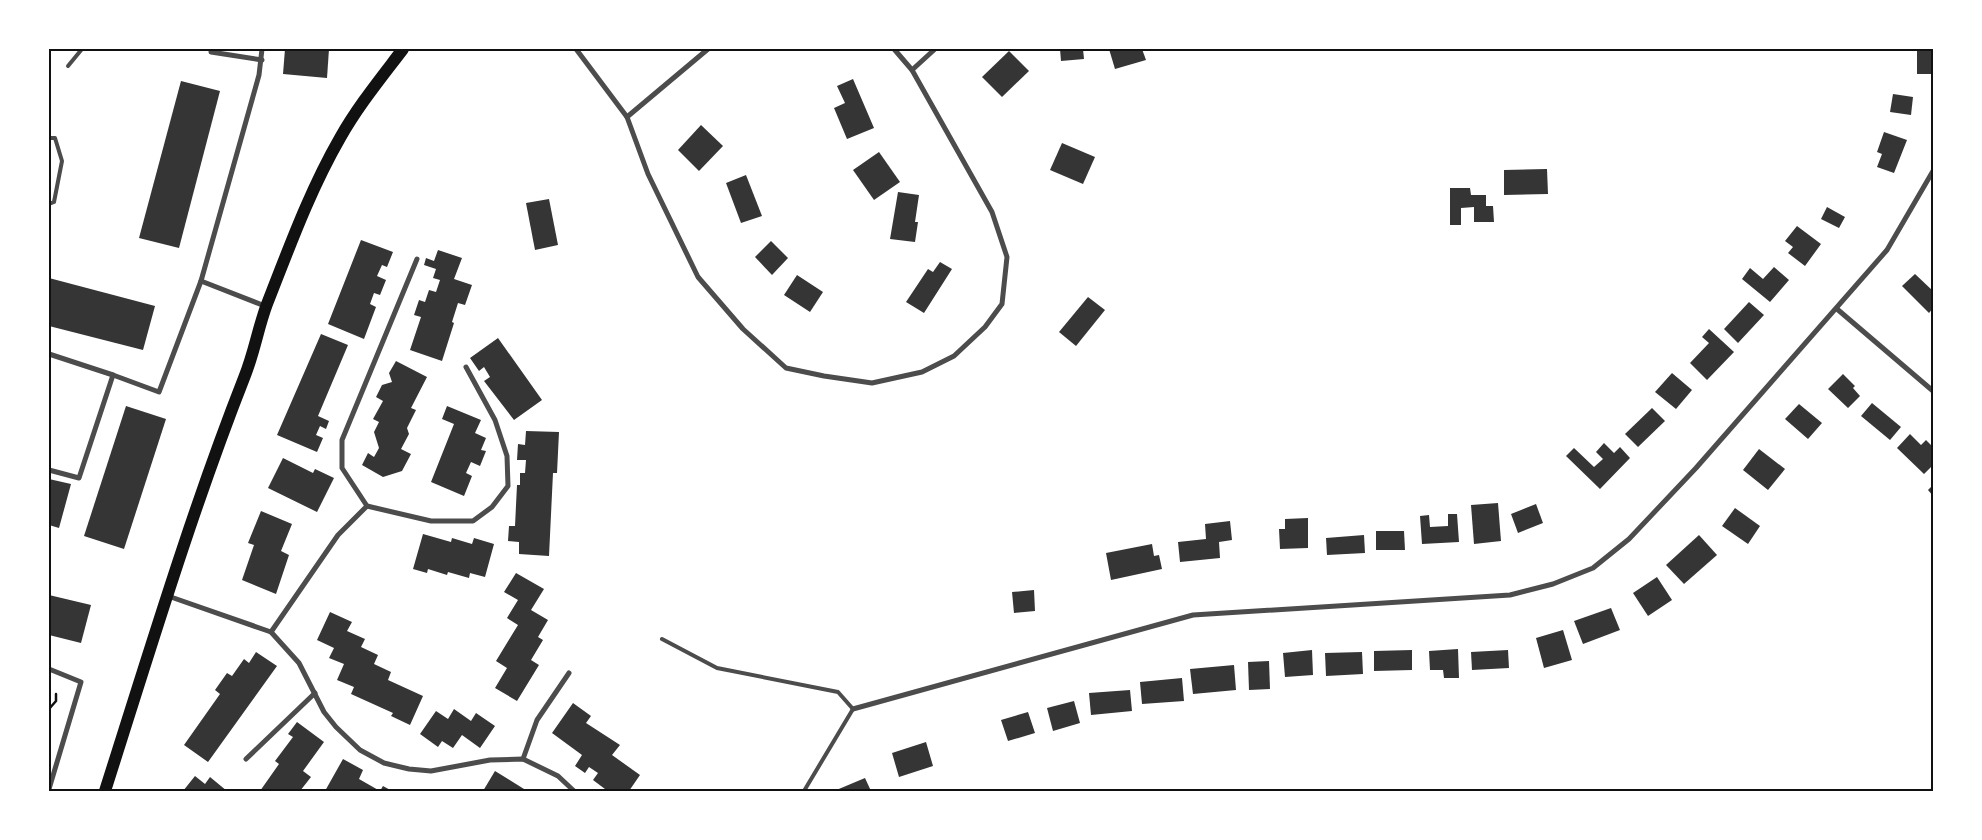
<svg xmlns="http://www.w3.org/2000/svg" width="1982" height="840" font-family="'Archivo Narrow',sans-serif">
<style>
.building{fill:#353535}
.lines{fill:none;stroke-linecap:round;stroke-linejoin:round}
.path{stroke:#111;stroke-width:2.5}
.service{stroke:#4c4c4c;stroke-width:4}
.minor{stroke:#4c4c4c;stroke-width:5}
.primary{stroke:#111;stroke-width:12}
.neatline{fill:none;stroke:#111;stroke-width:2}
</style>
<rect width="100%" height="100%" fill="#fff"/>
<g class="building">
<path d="M285 49H329L327 78 283 74Z"/>
<path d="M1060 49H1083L1084 59 1061 61Z"/>
<path d="M1109 49H1142L1146 60 1115 69Z"/>
<rect x="1917" y="49" width="16" height="25"/>
<path d="M1009 51 1029 71 1002 97 982 77Z"/>
<path d="M853 79 874 128 847 139 834 108 845 103 837 86Z"/>
<path d="M181 81 220 91 179 248 139 238Z"/>
<path d="M1893 94 1913 97 1911 115 1890 112Z"/>
<path d="M701 125 723 146 699 171 678 150Z"/>
<path d="M1884 132 1907 140 1894 173 1877 167 1882 154 1877 152Z"/>
<path d="M1062 143 1095 157 1083 184 1050 170Z"/>
<path d="M879 152 900 182 874 200 853 170Z"/>
<path d="M1547 169 1548 194 1504 195V170Z"/>
<path d="M746 175 762 216 741 223 726 183Z"/>
<path d="M1450 188H1470L1471 195H1486V206H1493L1494 222H1474V207L1461 208V225H1450Z"/>
<path d="M898 192 919 195 915 222H918L915 242 890 239Z"/>
<path d="M549 199 558 245 535 250 526 203Z"/>
<path d="M1827 207 1845 217 1839 228 1821 219Z"/>
<path d="M1797 226 1821 244 1805 266 1788 253 1793 247 1785 241Z"/>
<path d="M361 240 393 252 387 267 382 265 377 276 386 280 380 295 374 293 370 304 376 307 364 339 328 324Z"/>
<path d="M771 241 788 258 772 275 755 257Z"/>
<path d="M438 250 462 258 454 279 472 285 465 305 458 303 452 322 454 323 442 361 410 350 421 317 414 315 419 300 425 302 429 290 436 292 440 280 433 278 436 269 424 265 426 258 434 261Z"/>
<path d="M940 262 952 269 924 313 906 302 928 269 933 272Z"/>
<path d="M1774 267 1789 280 1770 302 1742 279 1750 268 1763 279Z"/>
<path d="M1915 274 1933 291V308L1929 313 1902 286Z"/>
<path d="M797 275 823 292 810 312 784 295Z"/>
<path d="M49 278 155 306 143 350 49 326Z"/>
<path d="M1088 297 1105 310 1076 346 1059 332Z"/>
<path d="M1749 302 1764 315 1738 343 1724 329Z"/>
<path d="M1709 329 1734 352 1707 380 1690 363 1709 343 1702 337Z"/>
<path d="M321 334 348 345 318 416 329 421 326 429 320 426 316 435 323 438 317 452 277 435Z"/>
<path d="M498 338 542 400 514 420 484 381 490 377 484 367 479 371 470 358Z"/>
<path d="M396 361 427 377 411 408 416 410 407 428 409 434 401 449 411 454 402 471 383 477 362 465 368 453 374 457 379 448 374 432 379 422 373 419 383 401 376 397 382 385 392 382 389 373Z"/>
<path d="M1672 373 1692 390 1676 409 1655 392Z"/>
<path d="M1843 374 1855 386 1853 388 1860 396 1848 408 1828 389Z"/>
<path d="M1872 403 1901 427 1890 440 1861 416Z"/>
<path d="M1799 404 1822 423 1808 439 1785 419Z"/>
<path d="M126 406 166 419 124 549 84 536Z"/>
<path d="M447 406 481 420 475 433 486 438 481 450 486 451 480 466 471 462 466 473 472 476 464 496 431 482 454 424 442 419Z"/>
<path d="M1652 408 1665 421 1638 447 1625 434Z"/>
<path d="M526 431 559 432 557 473H553L549 556 519 554V542L508 541 509 526H515L517 485H520V473H525L526 460H517L518 444 525 445Z"/>
<path d="M1910 434 1921 445 1926 440 1933 447V465L1924 474 1897 448Z"/>
<path d="M1604 443 1614 453 1620 447 1630 458 1600 489 1566 456 1574 448 1594 467 1603 459 1596 452Z"/>
<path d="M1759 449 1785 469 1768 490 1743 470Z"/>
<path d="M283 458 313 473 315 469 334 478 317 512 268 488Z"/>
<path d="M49 479 71 484 59 528 49 525Z"/>
<path d="M1933 485V496L1928 490Z"/>
<path d="M1498 503 1501 541 1474 544 1471 505Z"/>
<path d="M1536 504 1543 523 1518 533 1511 514Z"/>
<path d="M1735 508 1760 526 1748 544 1722 526Z"/>
<path d="M261 511 292 524 281 551 289 555 276 594 242 580 254 545 248 543Z"/>
<path d="M1448 514H1457L1459 542 1422 544 1420 516 1429 515 1430 527 1448 526Z"/>
<path d="M1308 518V548L1280 549 1279 529H1285V519Z"/>
<path d="M1230 521 1232 540 1219 542 1220 558 1180 562 1178 542 1206 539 1205 524Z"/>
<path d="M1376 531H1404L1405 550H1376Z"/>
<path d="M423 534 451 542 452 538 472 544 474 538 494 544 485 577 470 573 469 578 448 572 447 575 428 569 427 573 413 569Z"/>
<path d="M1364 535 1365 553 1327 555 1326 538Z"/>
<path d="M1699 535 1717 555 1684 584 1666 565Z"/>
<path d="M1152 544 1154 556 1159 555 1162 569 1111 580 1106 553Z"/>
<path d="M516 573 544 589 531 610 548 620 538 637 543 640 531 660 539 665 517 701 495 688 507 668 496 661 518 625 507 618 518 600 504 592Z"/>
<path d="M1657 577 1672 600 1648 616 1633 593Z"/>
<path d="M1034 590 1035 611 1014 613 1012 592Z"/>
<path d="M49 595 91 605 81 643 49 635Z"/>
<path d="M1611 608 1620 630 1583 644 1574 621Z"/>
<path d="M330 612 352 622 347 631 365 639 361 647 378 655 374 664 391 672 388 680 423 696 410 725 391 716 393 713 351 694 354 687 337 680 344 664 329 658 334 648 317 640Z"/>
<path d="M1563 630 1572 660 1544 668 1536 638Z"/>
<path d="M1458 649 1459 678H1444L1443 670H1430L1429 651Z"/>
<path d="M1312 650 1313 675 1285 677 1283 653Z"/>
<path d="M1412 650V670L1374 671V651Z"/>
<path d="M1508 650 1509 668 1472 670 1471 652Z"/>
<path d="M256 652 277 666 208 762 184 745 220 694 215 690 227 673 232 676 244 659 249 663Z"/>
<path d="M1362 652 1363 674 1326 676 1325 653Z"/>
<path d="M1269 661 1270 689 1249 690 1248 662Z"/>
<path d="M1234 665 1236 690 1193 694 1190 669Z"/>
<path d="M1182 678 1184 701 1142 704 1140 682Z"/>
<path d="M1130 690 1132 711 1091 715 1089 693Z"/>
<path d="M1074 701 1080 723 1053 731 1047 708Z"/>
<path d="M573 703 591 716 586 723 620 745 612 755 640 775 629 791H604L605 789 593 780 598 773 589 767 585 773 575 766 582 755 552 733Z"/>
<path d="M454 709 471 721 476 713 495 726 480 748 462 735 453 748 442 741 438 747 420 734 436 711 448 719Z"/>
<path d="M1028 712 1035 733 1008 741 1001 720Z"/>
<path d="M297 722 324 742 303 771 311 777 300 791H260L279 764 275 761 293 737 288 734Z"/>
<path d="M926 742 933 766 899 777 892 753Z"/>
<path d="M343 759 363 770 359 779 380 791 383 786 392 791H325Z"/>
<path d="M495 771 524 789 523 791H483Z"/>
<path d="M195 776 205 784 210 777 227 791H183Z"/>
<path d="M865 778 871 791H834Z"/>
</g>
<g class="lines">
<path class="path" d="M49 709 56 701V694"/>
<g class="service">
<path d="M68 66 82 49"/>
<path d="M49 138H55L62 161 54 202 49 204"/>
<path d="M662 639 717 668 838 692 853 709 804 791"/>
</g>
<g class="minor">
<path d="M211 49V52L262 60"/>
<path d="M576 49 627 117"/>
<path d="M708 49 627 117 648 174 698 277 743 329 786 368 824 376 872 383 922 372 954 356 985 327 1002 304 1007 257 992 212 912 70 894 49"/>
<path d="M912 70 935 49"/>
<path d="M417 259 342 440V468L367 506 431 521H473L492 507 508 486 507 456 495 420 466 367"/>
<path d="M201 281 259 75 262 49"/>
<path d="M1837 309 1933 391"/>
<path d="M49 354 113 375 79 478 49 470"/>
<path d="M113 375 159 392 201 281 265 306"/>
<path d="M168 596 271 632 299 663 324 712 336 727 360 750 384 763 409 769 431 771 490 760 523 759 558 776 574 791"/>
<path d="M271 632 338 535 367 506"/>
<path d="M49 669 81 682 49 789"/>
<path d="M853 709 1193 615 1510 595 1553 584 1593 568 1629 539 1696 468 1887 250 1933 171"/>
<path d="M246 759 315 693"/>
<path d="M523 759 537 720 569 673"/>
</g>
<path class="primary" d="M105 791C149 653 191 513 244 378 254 354 258 328 267 304 289 248 310 190 340 138 358 106 381 78 403 49"/>
</g>
<rect width="1982" height="840" fill="none" stroke="#ffffff" stroke-width="100"/>
<rect x="50" y="50" width="1882" height="740" class="neatline"/>
</svg>
